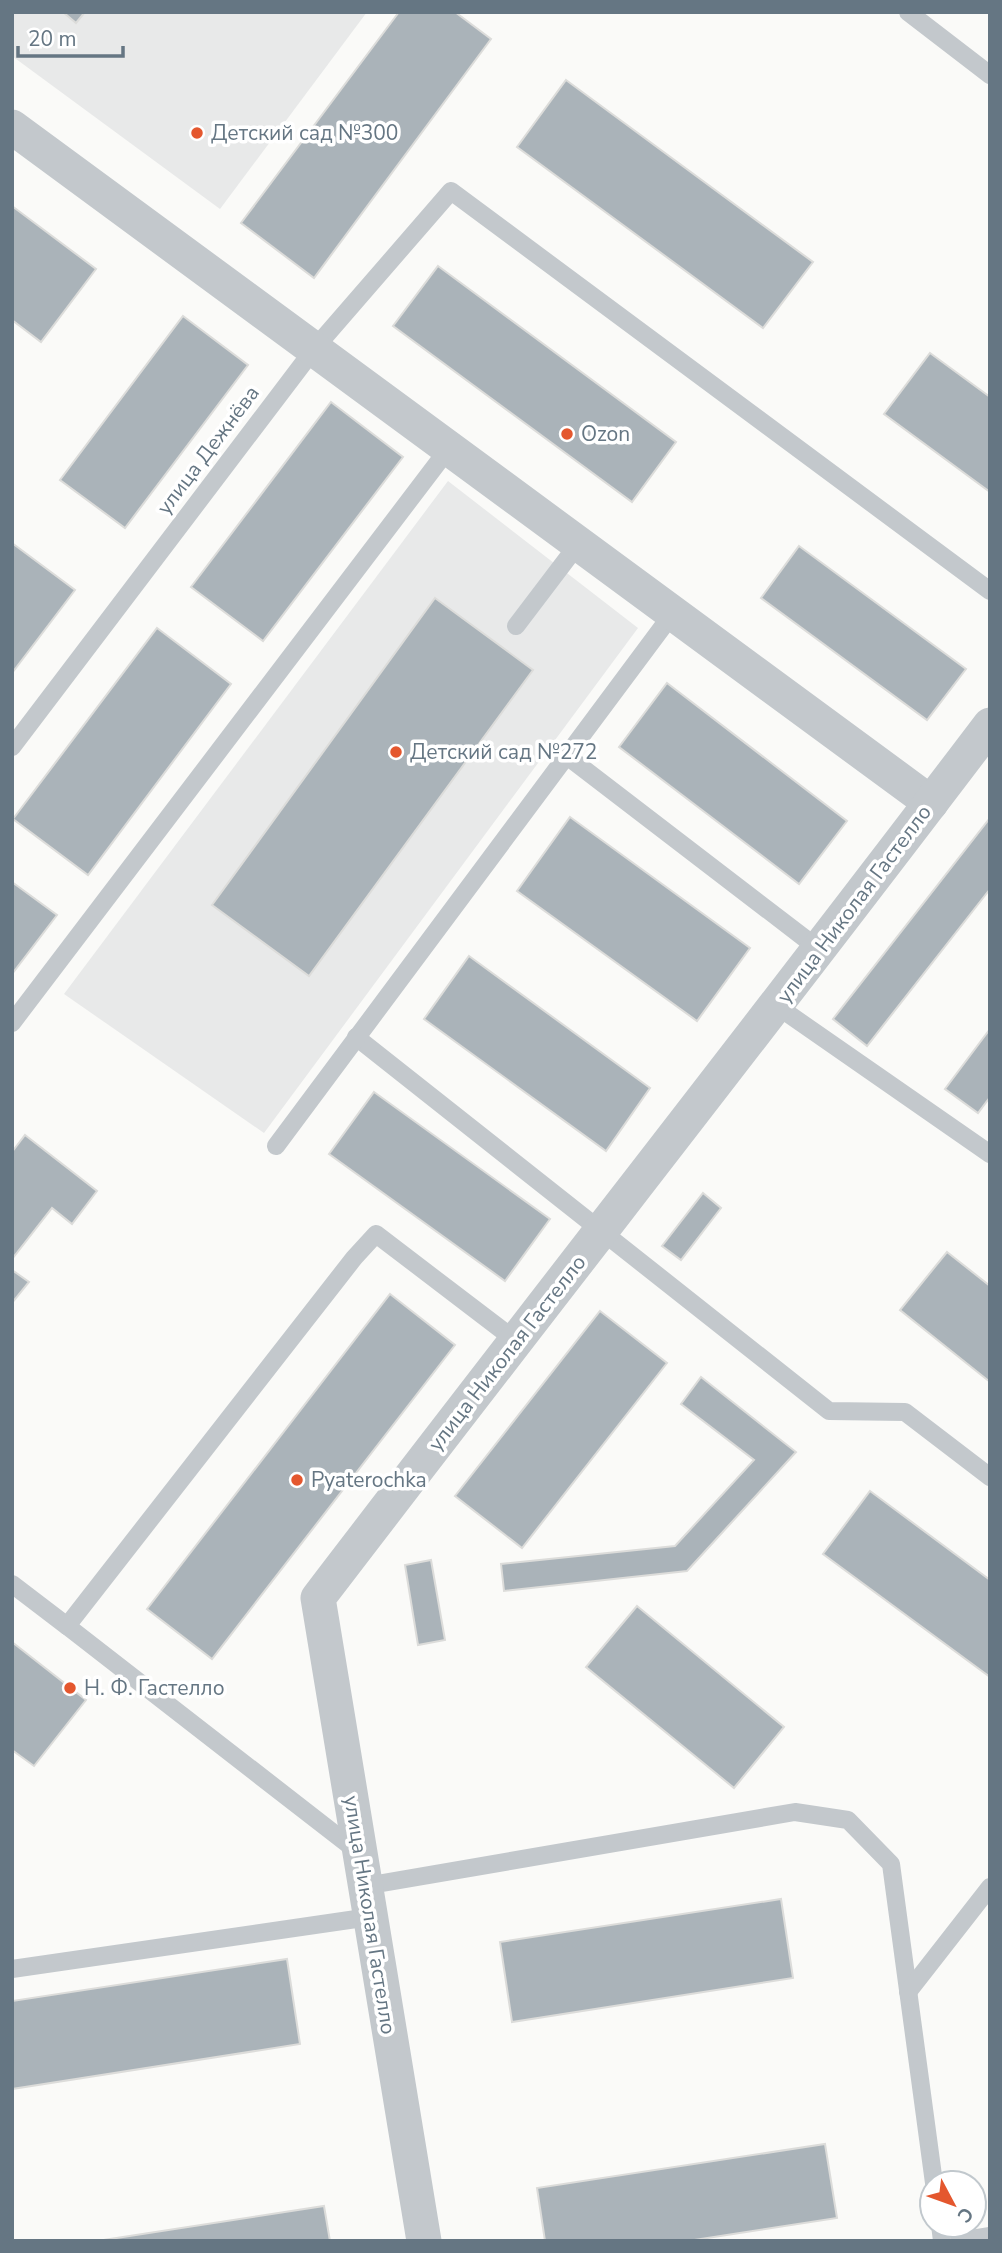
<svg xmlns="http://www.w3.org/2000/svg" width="1002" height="2253" font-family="'Nunito Sans',sans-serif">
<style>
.built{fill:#e8e9e9}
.building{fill:#aab3b9;stroke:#dcdcda;stroke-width:2}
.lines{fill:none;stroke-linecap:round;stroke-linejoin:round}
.service{stroke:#c3c8cc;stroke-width:18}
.minor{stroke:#c3c8cc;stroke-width:35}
.poi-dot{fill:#e4572e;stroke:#fff;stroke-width:2.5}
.labels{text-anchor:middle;stroke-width:7;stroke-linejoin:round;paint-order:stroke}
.poi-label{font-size:21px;fill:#657683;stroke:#fff;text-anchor:start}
.street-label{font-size:21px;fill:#657683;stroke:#fff}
</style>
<rect width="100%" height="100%" fill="#fafaf8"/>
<g class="built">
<path d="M12 12H367L220 209 12 56Z"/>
<path d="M448 481 638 628 264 1133 64 994Z"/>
</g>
<g class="building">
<path d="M63 12H85L76 23Z"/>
<path d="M399 12H455L491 39 314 278 241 223Z"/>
<path d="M566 80 813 262 763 328 517 147Z"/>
<path d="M12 206 96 269 41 342 12 320Z"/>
<path d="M438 266 676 442 632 502 393 326Z"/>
<path d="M183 316 248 365 125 528 60 480Z"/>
<path d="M930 353 990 397V492L884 414Z"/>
<path d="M331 402 403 457 263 641 191 587Z"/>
<path d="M12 543 75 590 12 673Z"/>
<path d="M799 546 966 669 927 720 761 598Z"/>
<path d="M435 598 533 670 309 976 212 905Z"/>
<path d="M157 628 231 684 88 875 13 819Z"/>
<path d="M667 683 847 821 799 884 619 747Z"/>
<path d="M570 817 750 948 697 1021 517 891Z"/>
<path d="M990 818V889L867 1046 833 1019Z"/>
<path d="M12 882 57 915 12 974Z"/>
<path d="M469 956 650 1088 606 1151 424 1019Z"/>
<path d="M990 1029V1097L978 1113 945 1089Z"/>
<path d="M374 1092 550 1219 505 1281 329 1154Z"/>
<path d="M25 1135 97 1191 72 1224 52 1208 12 1259V1152Z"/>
<path d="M703 1193 721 1208 681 1260 662 1246Z"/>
<path d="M947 1252 990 1286V1382L900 1310Z"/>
<path d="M12 1270 29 1282 12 1303Z"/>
<path d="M390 1294 455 1345 212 1659 147 1609Z"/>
<path d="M600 1311 667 1363 522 1548 455 1496Z"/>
<path d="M701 1377 796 1452 687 1571 504 1591 501 1564 675 1546 754 1460 681 1404Z"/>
<path d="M870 1491 990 1580V1677L823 1554Z"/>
<path d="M431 1560 445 1640 418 1645 405 1565Z"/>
<path d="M637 1606 784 1727 734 1788 586 1667Z"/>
<path d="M12 1642 86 1700 34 1766 12 1750Z"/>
<path d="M781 1899 793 1978 512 2022 500 1942Z"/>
<path d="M287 1959 300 2044 12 2089V2001Z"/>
<path d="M825 2144 837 2218 688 2241H545L537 2188Z"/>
<path d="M324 2206 330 2241H97Z"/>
</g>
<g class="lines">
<g class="service">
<path d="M908 12 990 75"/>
<path d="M516 626 579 543"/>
<path d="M12 747 314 349 451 191 990 591"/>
<path d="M567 756 820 950"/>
<path d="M777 1006 990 1154"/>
<path d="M12 1023 449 448"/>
<path d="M356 1037 829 1411 905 1412 990 1477"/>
<path d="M276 1146 673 613"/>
<path d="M12 1584 67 1626"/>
<path d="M358 1852 67 1626 354 1258 376 1234 515 1340"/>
<path d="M365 1886 795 1812 848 1820 891 1864 934 2183"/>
<path d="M12 1969 370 1917"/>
<path d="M908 1992 990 1887"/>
<path d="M940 2225 942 2241"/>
<path d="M959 2241 990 2236"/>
</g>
<g class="minor">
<path d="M12 127 931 803"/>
<path d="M424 2241 318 1598C541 1306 768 1018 990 725"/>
</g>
</g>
<g class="poi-dot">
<circle cx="197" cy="133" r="7"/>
<circle cx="567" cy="434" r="7"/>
<circle cx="396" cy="752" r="7"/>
<circle cx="297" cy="1480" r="7"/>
<circle cx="70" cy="1688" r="7"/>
</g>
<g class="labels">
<g class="poi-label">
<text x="211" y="140">Детский сад №300</text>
<text x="581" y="441">Ozon</text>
<text x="410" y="759">Детский сад №272</text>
<text x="311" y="1487">Pyaterochka</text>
<text x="84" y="1695">Н. Ф. Гастелло</text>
</g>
<g class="street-label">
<text transform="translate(208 450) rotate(-53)" y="7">улица Дежнёва</text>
<text transform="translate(854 904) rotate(-53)" y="7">улица Николая Гастелло</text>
<text transform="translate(507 1353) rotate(-52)" y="7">улица Николая Гастелло</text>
<text transform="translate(370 1915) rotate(81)" y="7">улица Николая Гастелло</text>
</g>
</g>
<rect width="1002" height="2253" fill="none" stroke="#657683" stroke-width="28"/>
<g transform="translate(953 2204) rotate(131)"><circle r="33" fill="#ffffff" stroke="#c1c8cd" stroke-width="2"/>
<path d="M0-5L12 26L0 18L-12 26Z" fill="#e4572e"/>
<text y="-10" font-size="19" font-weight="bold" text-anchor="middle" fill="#657683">С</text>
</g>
<path d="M18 46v10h105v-10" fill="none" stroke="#657683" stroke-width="3.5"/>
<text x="28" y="46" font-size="21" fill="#657683" stroke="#ffffff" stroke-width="5" paint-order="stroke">20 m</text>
</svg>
